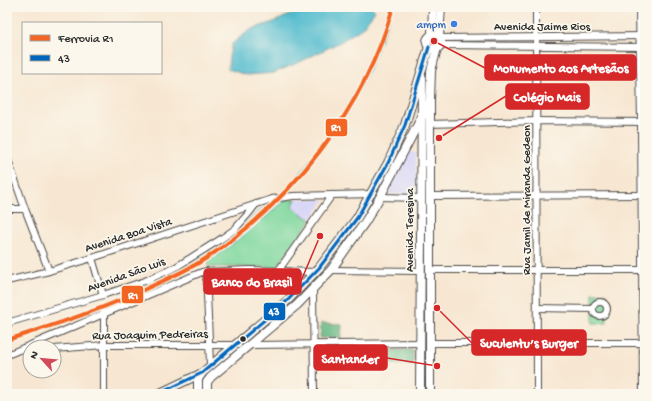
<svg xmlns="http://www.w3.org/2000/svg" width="652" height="401" font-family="'Gochi Hand',sans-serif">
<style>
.built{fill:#d9d7f7}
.green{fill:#7ed79d;stroke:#548164}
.forest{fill:#66b884;stroke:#487258}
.water{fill:#51bbce;stroke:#3e737c}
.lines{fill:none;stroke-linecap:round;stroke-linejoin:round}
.stream{stroke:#51bbce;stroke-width:1.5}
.minor-casing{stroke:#4a4744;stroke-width:8}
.major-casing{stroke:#4a4744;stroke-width:10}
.minor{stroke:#fff;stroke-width:6}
.major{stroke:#fff;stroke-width:8}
.bus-1-casing{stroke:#fbf7ec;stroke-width:6}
.bus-1{stroke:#0065bd;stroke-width:3}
.rail-1-casing{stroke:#fbf7ec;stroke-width:7}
.rail-1{stroke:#f26522;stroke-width:4}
.shop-dot{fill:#3f7fe0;stroke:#fbf7ec;stroke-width:1.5}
.bus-dot{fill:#2b2b2b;stroke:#fbf7ec;stroke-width:1.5}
.labels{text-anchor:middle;stroke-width:3.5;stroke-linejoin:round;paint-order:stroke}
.shop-label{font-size:12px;fill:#366cbe;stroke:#fbf7ec;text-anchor:end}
.street-label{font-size:12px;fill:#2b2b2b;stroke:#fbf7ec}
.leader{fill:none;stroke:#d62828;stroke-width:1.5}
.callout-dot{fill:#d62828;stroke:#fbf7ec;stroke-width:1.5}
.callout{fill:#d62828;stroke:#d62828;stroke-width:1.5}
.callout-label{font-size:13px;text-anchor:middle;font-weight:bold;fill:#fff}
.line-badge{stroke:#fbf7ec;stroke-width:1.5}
.badge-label{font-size:11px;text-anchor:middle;font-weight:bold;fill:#fff}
</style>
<rect width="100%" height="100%" fill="#fbf7ec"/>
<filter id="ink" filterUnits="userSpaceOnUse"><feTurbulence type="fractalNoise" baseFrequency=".025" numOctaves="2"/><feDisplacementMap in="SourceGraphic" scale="8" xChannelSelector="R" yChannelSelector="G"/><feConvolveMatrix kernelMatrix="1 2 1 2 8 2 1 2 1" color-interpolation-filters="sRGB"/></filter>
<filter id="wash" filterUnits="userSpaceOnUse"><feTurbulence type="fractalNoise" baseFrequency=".012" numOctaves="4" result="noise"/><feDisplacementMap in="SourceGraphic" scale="16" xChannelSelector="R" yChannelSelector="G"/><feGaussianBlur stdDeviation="0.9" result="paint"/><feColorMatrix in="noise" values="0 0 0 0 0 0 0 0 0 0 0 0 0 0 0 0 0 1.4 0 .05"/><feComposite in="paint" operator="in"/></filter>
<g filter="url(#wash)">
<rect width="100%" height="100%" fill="#f7e7d2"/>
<g class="built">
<path d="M408 152 416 153V195L388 194Z"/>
<path d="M296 199H324V201L311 220 292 207Z"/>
</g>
<g class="green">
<path d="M287 199H296L292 207 311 220 277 267H208V261L235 242Z"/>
<rect x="593" y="294" width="14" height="29"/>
</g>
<g class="forest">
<path d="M321 323 342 324 341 338H320Z"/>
<rect x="391" y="350" width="22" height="14"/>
</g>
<path class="water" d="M309 7H372L375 11 362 28 340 42 304 60 274 73 246 75 228 69 229 57 232 44 243 35 252 29 271 23Z"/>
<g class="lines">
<g class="stream">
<path d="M299 176C338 128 376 68 391 7"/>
<path d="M208 261 235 242 286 199"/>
<path d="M132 293C148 286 164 280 179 271 212 252 241 228 270 202"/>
</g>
</g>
</g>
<g filter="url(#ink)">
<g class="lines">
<defs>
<g id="minor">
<path d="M536 7 537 394"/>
<path d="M639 7 641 122 643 394"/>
<path d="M440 38 645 36"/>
<path d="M440 45 645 47"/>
<path d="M430 124 537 121 644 122"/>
<path d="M7 157 25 209 49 271"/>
<path d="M430 196 645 195"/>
<path d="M380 197 421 198"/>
<path d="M7 209H25"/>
<path d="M92 258 103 295"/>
<path d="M331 270 421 271"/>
<path d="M430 270H645"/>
<path d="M206 271 210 364"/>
<path d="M278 271 332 195"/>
<path d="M7 281 49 271 92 258 272 199 293 196 372 194"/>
<path d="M313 288 314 394"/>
<circle cx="600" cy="309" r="7"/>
<path d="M537 308 593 309"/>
<path d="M104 313V394"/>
<path d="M7 323 103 295 145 281 176 267 221 239 235 229 249 213 256 204"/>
<path d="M430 343H645"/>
<path d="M251 345 421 343"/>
<path d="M54 349 104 345H238"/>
<path d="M7 355 202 272 249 270 315 272"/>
</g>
<g id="major">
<circle cx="434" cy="42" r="7"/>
<path d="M432 35 433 7"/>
<path d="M439 37 441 7"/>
<path d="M158 394 202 373 288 300 319 268 357 218 388 163 405 125 429 47"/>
<path d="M198 394V379L202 373"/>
<path d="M207 394V382L211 377 297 305 331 270 365 222 380 197 430 101 431 71 437 48"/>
<path d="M420 394 422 78"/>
<path d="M430 394V103"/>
</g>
</defs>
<use href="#minor" class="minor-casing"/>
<use href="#major" class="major-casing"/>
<use href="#minor" class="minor"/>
<use href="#major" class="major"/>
<defs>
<path id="bus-1" d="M158 394 202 373 288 300 319 268 357 218 388 163 405 125 429 47"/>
</defs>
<use href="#bus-1" class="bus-1-casing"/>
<use href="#bus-1" class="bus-1"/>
<defs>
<path id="rail-1" d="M7 340C57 324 107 308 154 285 172 277 189 269 205 259 292 202 365 108 393 7"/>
</defs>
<use href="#rail-1" class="rail-1-casing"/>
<use href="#rail-1" class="rail-1"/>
</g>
</g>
<circle class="shop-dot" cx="454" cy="24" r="4"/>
<circle class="bus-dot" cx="243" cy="339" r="3.5"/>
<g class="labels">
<g class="shop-label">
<text x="446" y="28">ampm</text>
</g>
<g class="street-label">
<text x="542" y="30">Avenida Jaime Rios</text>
<text transform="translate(526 200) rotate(-90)" y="4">Rua Jamil de Miranda Gedeon</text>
<text transform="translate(409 230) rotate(-90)" y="4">Avenida Teresina</text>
<text transform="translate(128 234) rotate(-18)" y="4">Avenida Boa Vista</text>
<text transform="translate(126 274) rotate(-20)" y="4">Avenida São Luis</text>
<text transform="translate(150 334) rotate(-1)" y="4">Rua Joaquim Pedreiras</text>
</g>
</g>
<path class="leader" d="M434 41L485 68M439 138L506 96M320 236L301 281M437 308L472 343M437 366L387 358"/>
<g class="callout-dot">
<circle cx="434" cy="41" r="4"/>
<circle cx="439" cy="138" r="4"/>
<circle cx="320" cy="236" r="4"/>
<circle cx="437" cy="308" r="4"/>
<circle cx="437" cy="366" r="4"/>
</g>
<g class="callout">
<rect x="485" y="55" width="151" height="25" rx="4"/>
<rect x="506" y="84" width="83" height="25" rx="4"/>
<rect x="204" y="269" width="97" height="25" rx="4"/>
<rect x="472" y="330" width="114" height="25" rx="4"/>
<rect x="314" y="345" width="73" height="25" rx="4"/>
</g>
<g class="callout-label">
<text x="561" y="72">Monumento aos Artesãos</text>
<text x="547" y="101">Colégio Mais</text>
<text x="252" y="286">Banco do Brasil</text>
<text x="529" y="347">Suculentu’s Burger</text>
<text x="350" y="363">Santander</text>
</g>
<g class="line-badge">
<rect x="325" y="118" width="23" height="19" rx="4" fill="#f26522"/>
<rect x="121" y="285" width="23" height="19" rx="4" fill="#f26522"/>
<rect x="263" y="302" width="23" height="19" rx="4" fill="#0065bd"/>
</g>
<g class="badge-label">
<text x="336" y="131">R1</text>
<text x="133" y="299">R1</text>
<text x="274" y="315">43</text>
</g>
<rect width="652" height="401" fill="none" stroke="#fbf7ec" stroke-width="24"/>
<rect x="22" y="22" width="140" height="52" fill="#fbf7ec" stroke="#a8a59f"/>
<rect x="30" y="35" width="20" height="6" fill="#f26522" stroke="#a8a59f"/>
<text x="58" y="42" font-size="12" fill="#2b2b2b">Ferrovia R1</text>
<rect x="30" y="55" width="20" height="6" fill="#0065bd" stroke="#a8a59f"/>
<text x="58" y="62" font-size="12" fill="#2b2b2b">43</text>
<g transform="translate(42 359) rotate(297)"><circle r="19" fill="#fbf7ec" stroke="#a8a59f"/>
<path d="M0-3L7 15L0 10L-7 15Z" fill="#d1495b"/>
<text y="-6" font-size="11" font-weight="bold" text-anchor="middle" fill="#2b2b2b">N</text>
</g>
</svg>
